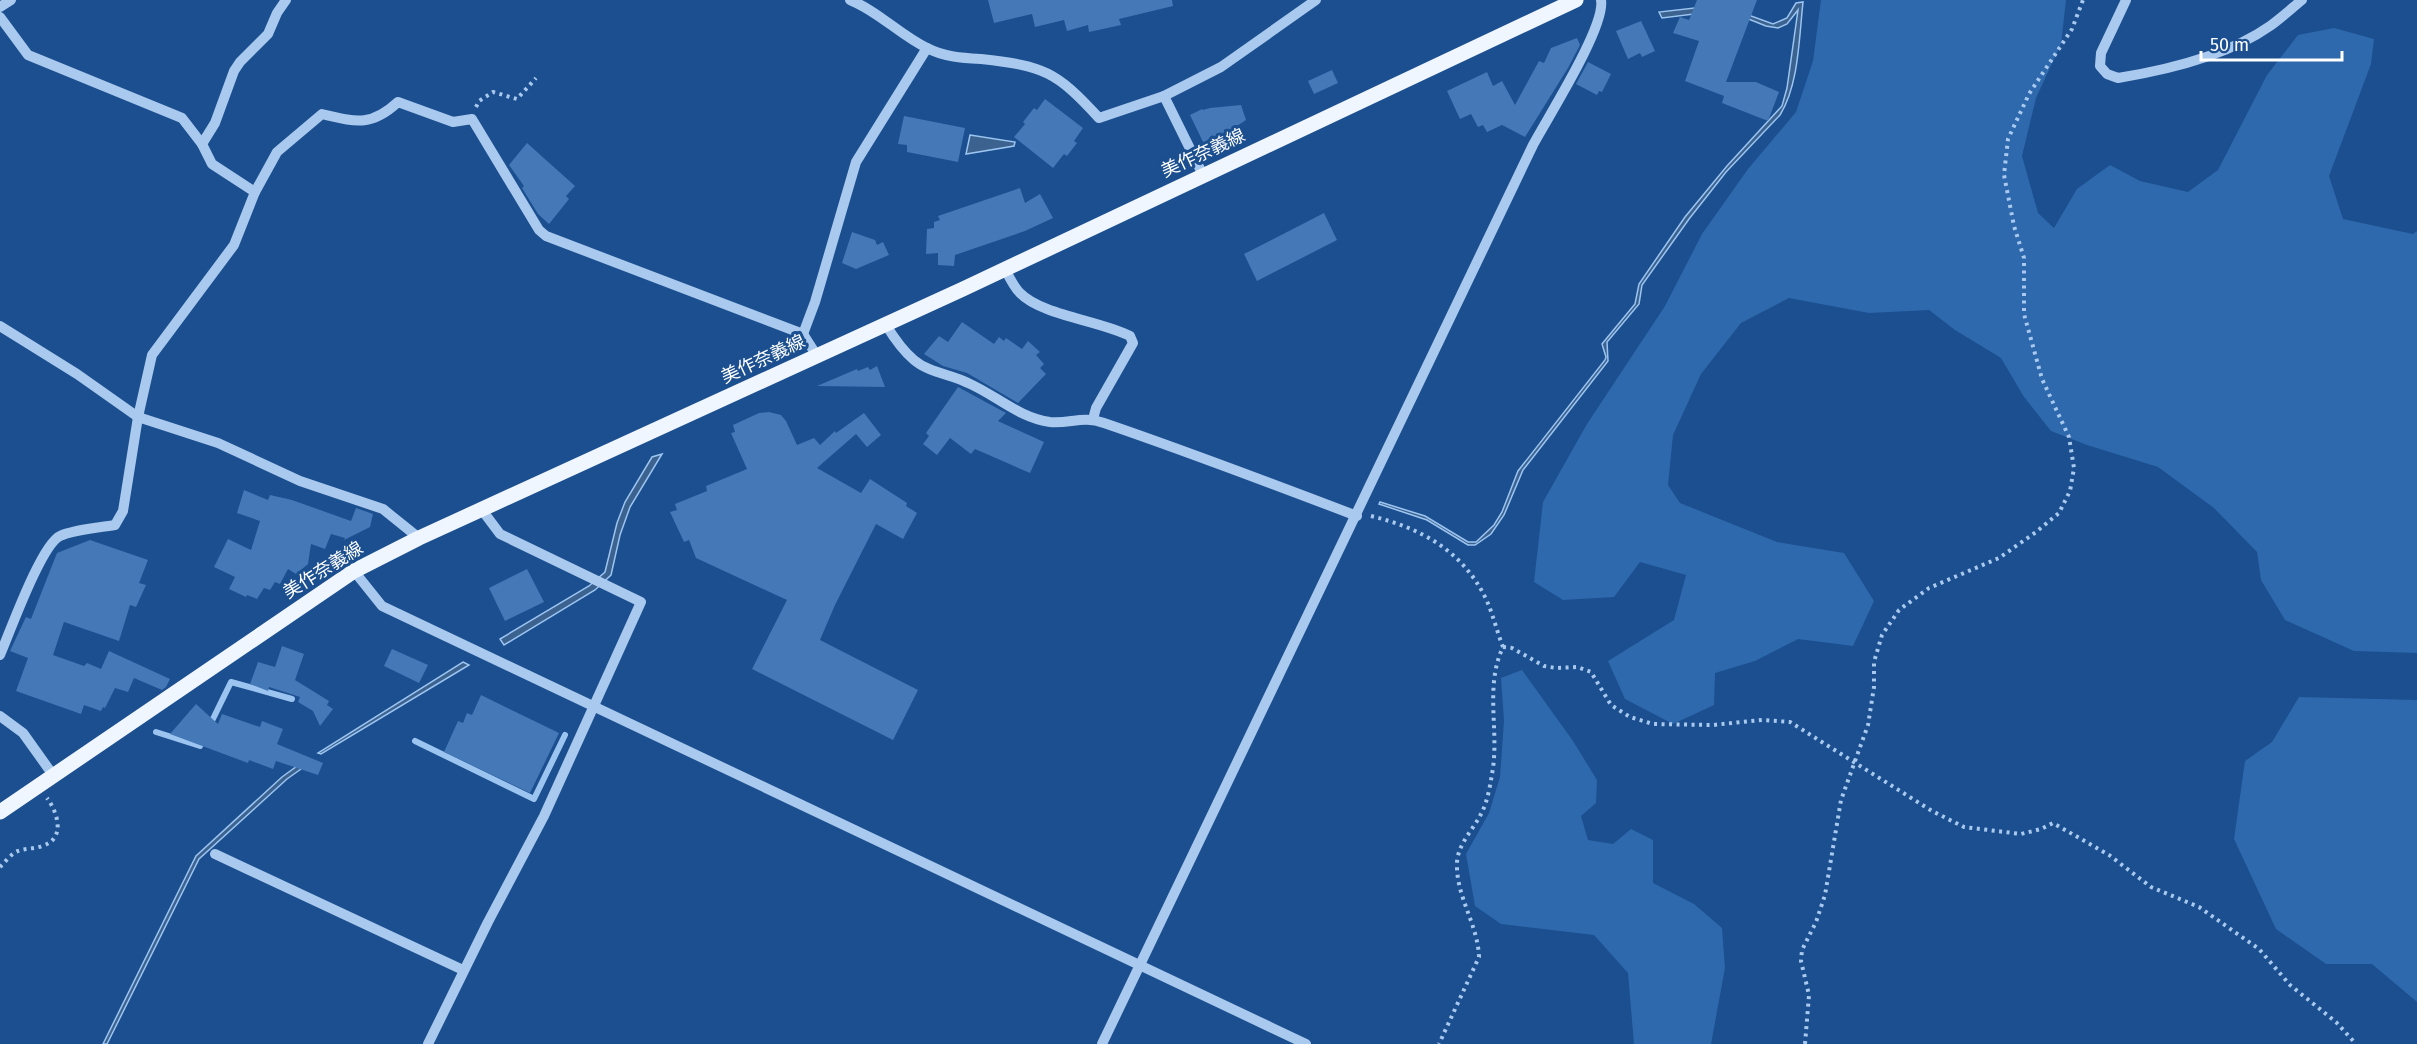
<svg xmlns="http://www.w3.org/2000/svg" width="2417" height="1044" font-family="'Fira Sans','Noto Sans JP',sans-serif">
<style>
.green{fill:#2e69ad}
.water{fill:#3c6290;stroke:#9cc4f0;stroke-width:1.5}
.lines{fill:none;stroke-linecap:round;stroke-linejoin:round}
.stream{stroke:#9cc4f0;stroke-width:6}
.building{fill:#4478b7}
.path{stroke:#a9c9ee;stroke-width:4;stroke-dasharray:3 4.5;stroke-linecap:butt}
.minor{stroke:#a9c9ee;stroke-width:10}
.major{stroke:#f0f6ff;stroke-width:15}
.labels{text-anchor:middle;stroke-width:6;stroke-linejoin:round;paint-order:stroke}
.street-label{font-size:18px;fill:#fff;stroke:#1b4f8f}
</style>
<rect width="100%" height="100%" fill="#1b4f8f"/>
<g class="green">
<path d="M1821 0H2066L2061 44 2036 98 2022 156 2038 213 2054 228 2077 189 2110 165 2140 181 2188 192 2218 170 2267 75 2298 35 2334 28 2374 39 2371 64 2329 176 2343 219 2413 234 2417 231V653L2354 651 2285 620 2261 580 2257 552 2214 508 2158 467 2087 445 2051 431 2024 397 2001 358 1955 330 1929 310 1869 313 1789 298 1741 323 1701 374 1673 435 1668 485 1680 503 1777 542 1844 553 1874 601 1853 646 1798 639 1755 661 1715 673 1714 705 1673 724 1625 699 1608 661 1674 620 1686 575 1640 562 1614 597 1563 600 1534 582 1543 502 1587 424 1665 306 1702 234 1748 169 1796 112 1813 61Z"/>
<path d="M1522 670 1573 741 1597 780 1596 803 1581 816 1588 840 1613 844 1631 829 1653 840V883L1694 904 1722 928 1725 968 1711 1044H1634L1628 973 1594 935 1501 924 1475 906 1466 854 1489 813 1500 777 1504 721 1501 678Z"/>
<path d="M2299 697 2417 700V1002L2372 964H2326L2276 929 2234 839 2245 761 2272 742Z"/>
</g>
<g class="water">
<path d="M1803 2C1799 38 1799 84 1780 115L1726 172 1689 219 1642 285 1639 304 1607 342 1608 361 1523 470 1504 515 1491 534 1475 545H1468L1427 520 1379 504 1380 502 1425 516 1468 542H1476L1494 525 1502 512 1518 471 1605 360 1606 357 1602 344 1635 304 1639 284 1685 217 1727 166 1782 106 1787 88 1798 10 1787 24 1778 28 1766 26 1726 10 1662 18 1659 12 1721 5 1773 24 1787 18 1796 3Z"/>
<path d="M970 135 1015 142 1014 146 966 154Z"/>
<path d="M662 454 630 507 620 535 611 575 595 590 504 645 500 639 589 586 605 572 617 523 625 502 652 457Z"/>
<path d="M463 662 469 665 321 754 318 753Z"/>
<path d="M304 761 308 764 287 779 199 859 107 1044H103L196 856 282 777Z"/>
</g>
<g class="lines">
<g class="stream">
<path d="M210 725 231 682 292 699"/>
<path d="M156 732 200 746 203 739"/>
<path d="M415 741 534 799 565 735"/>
</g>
</g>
<g class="building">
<path d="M988 0H1172L1173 6 1119 19 1121 25 1089 32 1088 25 1067 31 1064 20 1035 27 1032 14 994 23Z"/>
<path d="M1697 0H1757L1726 82H1756L1779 92 1768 121 1722 103 1724 96 1685 81 1699 41 1673 33 1680 17 1689 20Z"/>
<path d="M1641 21 1655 51 1642 57 1640 53 1628 59 1616 31Z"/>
<path d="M1577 38 1580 45 1568 68 1525 137 1502 125 1487 132 1483 125 1478 127 1471 114 1460 119 1447 91 1487 72 1493 86 1502 81 1515 105 1539 61 1544 63 1551 48Z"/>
<path d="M1588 62 1611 74 1602 92 1599 91 1597 95 1576 84Z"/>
<path d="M1332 70 1338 83 1314 94 1308 81Z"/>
<path d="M1045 99 1083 128 1074 141 1077 143 1067 156 1064 154 1053 168 1014 137 1025 124 1023 122 1034 108 1037 110Z"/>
<path d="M1241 105 1246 120 1234 128 1236 133 1204 144 1190 115 1202 109 1203 110 1210 108Z"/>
<path d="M904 116 965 128 958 162 907 152V145L898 144Z"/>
<path d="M527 143 575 186 566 196 569 199 549 224 538 214 522 188 524 186 509 165Z"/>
<path d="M1020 188 1025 203 1040 194 1053 218 1025 231 955 255 954 266 938 265V253L926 254 927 229 934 228V222L940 220 938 216Z"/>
<path d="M1324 213 1337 240 1257 281 1244 254Z"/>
<path d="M852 232 875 240 877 245 883 242 889 255 856 269 842 263Z"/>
<path d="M962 322 994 344 999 337 1004 341 1006 338 1022 349 1028 341 1040 352 1036 355 1044 364 1040 368 1046 374 1018 403 967 373 943 366 924 354 939 336 948 342Z"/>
<path d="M877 366 885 387 817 386 857 369 858 371 868 367 870 370Z"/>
<path d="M958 387 1006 413 998 421 1044 442 1030 473 975 449 971 454 950 438 937 455 923 444 929 436 926 433Z"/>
<path d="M769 412 781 415 786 421 797 445 814 438 820 445 835 431 836 433 864 413 881 435 867 447 856 434 817 468 861 493 870 479 907 503 906 506 917 513 903 539 876 524 835 605 820 640 918 690 893 740 752 669 787 600 696 558 689 540 684 542 670 512 677 510 675 504 707 491 706 486 747 469 731 433 735 432 733 425 759 413Z"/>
<path d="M244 490 268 500 270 495 292 500 351 521 356 508 373 514 370 527 344 540 345 538 331 534 325 549 311 544 308 564 296 574 288 569 280 584 275 582 270 590 264 588 257 599 247 595 246 597 229 589 235 577 214 567 228 539 251 550 260 521 237 513Z"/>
<path d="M90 540 148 560 139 583 146 585 136 607 130 605 119 641 64 622 53 655 84 666 87 663 101 669 109 651 170 679 166 687 162 690 134 678 128 692 115 688 105 708 103 707 101 711 84 705 81 714 16 691 28 658 10 651 26 617 31 619 57 553Z"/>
<path d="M527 569 544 602 505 621 489 588Z"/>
<path d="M282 646 304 654 295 680 329 701 327 705 333 709 320 726 313 711 298 702 300 697 269 687 268 691 250 684 258 662 275 667Z"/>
<path d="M392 649 428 665 419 683 384 666Z"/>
<path d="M481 695 559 733 530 793 444 752 458 721 463 723 467 713 472 715Z"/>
<path d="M196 704 218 724 222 714 260 727 262 721 283 729 277 744 323 763 318 775 276 761 273 769 249 760 248 763 170 734Z"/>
</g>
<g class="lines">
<g class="path">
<path d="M476 107 479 101 493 92 517 99 536 78"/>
<path d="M1371 516C1421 528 1463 551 1486 599 1493 614 1497 632 1503 647 1484 687 1500 732 1492 774 1490 787 1487 803 1481 814 1473 830 1457 845 1457 864 1456 896 1478 925 1479 957L1439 1044"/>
<path d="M1503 647 1512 648 1544 666 1556 668 1577 667 1591 672 1611 705 1630 717 1653 724 1713 725 1762 720 1790 722 1932 811 1964 827 2021 834 2041 829 2053 823 2109 855 2151 887 2199 907 2259 949 2290 985 2336 1022 2356 1044"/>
<path d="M0 867C5 862 12 853 18 851 25 848 35 849 42 846 66 839 58 813 47 798"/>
<path d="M1805 1044 1809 995 1801 961 1802 950 1816 922 1825 895 1841 800 1868 725 1874 687V662L1882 635 1899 610 1929 588 1999 558 2036 532 2059 513 2070 491 2074 468 2069 437 2042 379 2024 314V258L2014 226 2004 175 2008 139 2029 94 2072 29 2083 0"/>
</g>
<g class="minor">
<path d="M850 0C878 11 900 35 927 48 944 57 963 58 981 59 1044 66 1056 71 1099 118L1164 96 1221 67 1316 0"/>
<path d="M2126 0 2101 53 2100 66 2107 74 2118 78C2167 70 2229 55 2270 26 2281 18 2291 9 2302 0"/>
<path d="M0 7 11 0"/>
<path d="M0 17 28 55 182 118 202 144 212 164 255 192 234 245 152 355 138 417 123 511 115 525C98 528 75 529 60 536 41 545 10 632 0 655"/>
<path d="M1164 96 1203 175"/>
<path d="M202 144 215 123 234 71 240 62 268 34 277 13 286 0"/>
<path d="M255 192 277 152 322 114C356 122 371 127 398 102L453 122 472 119 539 230 546 236 803 334 817 356"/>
<path d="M1005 269C1009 277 1014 287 1020 293 1041 315 1101 321 1130 336L1133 343 1096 408 1093 419"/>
<path d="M886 325C894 338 902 350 914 360 929 373 951 374 968 383 996 395 1019 418 1050 422 1070 424 1083 415 1104 423 1189 452 1273 484 1357 516"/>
<path d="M0 326 77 374 138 417 218 443 300 481 383 509 419 538"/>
<path d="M803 334 815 302 856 162 927 48"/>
<path d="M354 571 382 606 1306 1044"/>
<path d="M0 716 23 733 53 775"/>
<path d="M215 854 463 970"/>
<path d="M428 1044 488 922 544 816 641 602 500 534 482 510"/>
<path d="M1102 1044 1533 145C1548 117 1606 26 1601 0"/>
</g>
<path class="major" d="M0 812 354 571 419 538 963 289 1576 0"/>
</g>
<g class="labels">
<g class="street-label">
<text transform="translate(1203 153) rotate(-25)" y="6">美作奈義線</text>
<text transform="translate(763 359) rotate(-25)" y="6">美作奈義線</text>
<text transform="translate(323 570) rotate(-32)" y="6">美作奈義線</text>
</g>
</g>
<path d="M2201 51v9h141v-9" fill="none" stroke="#ffffff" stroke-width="3"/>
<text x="2210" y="51" font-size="18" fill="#ffffff" stroke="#1b4f8f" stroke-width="4.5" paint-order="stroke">50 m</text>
</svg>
